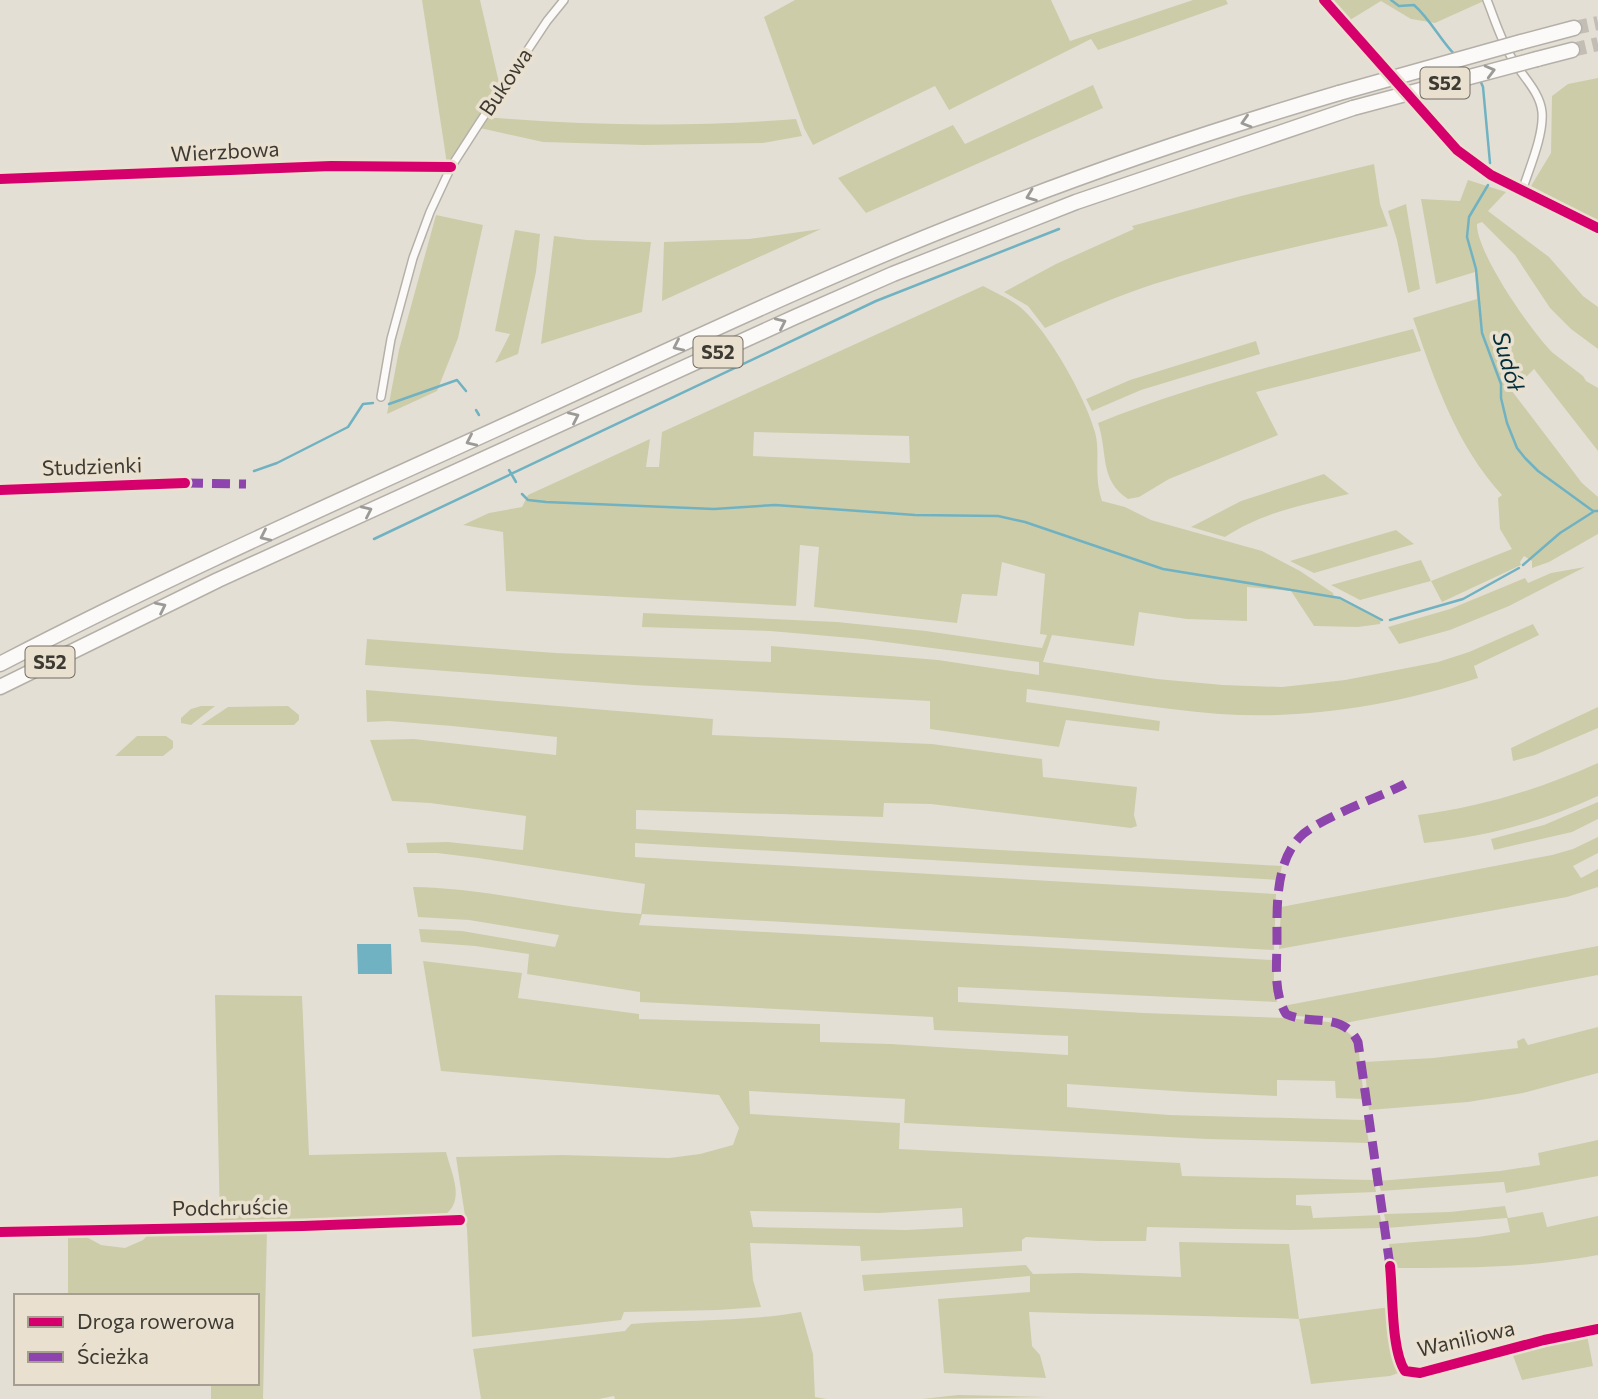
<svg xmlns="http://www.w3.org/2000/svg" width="1598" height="1399" font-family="Commissioner,sans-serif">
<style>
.green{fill:#cdcca9;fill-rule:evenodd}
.water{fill:#70b2c1}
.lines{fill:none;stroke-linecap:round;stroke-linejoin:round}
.stream{stroke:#70b2c1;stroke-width:2.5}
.motorway-tunnel{stroke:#c3beb5;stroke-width:14;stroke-dasharray:14 7;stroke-linecap:butt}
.minor-casing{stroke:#b4b0a8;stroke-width:10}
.tertiary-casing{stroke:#b4b0a8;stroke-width:11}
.motorway-casing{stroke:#b4b0a8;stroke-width:17}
.minor{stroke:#fbfaf9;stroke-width:7}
.tertiary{stroke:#fbfaf9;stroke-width:9}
.motorway{stroke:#fbfaf9;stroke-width:14}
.motorway-bridge-casing{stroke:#b4b0a8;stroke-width:17;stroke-linecap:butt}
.motorway-bridge{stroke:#fbfaf9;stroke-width:14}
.quiet{stroke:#8e44ad;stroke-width:9;stroke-dasharray:18 9;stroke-linecap:butt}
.cycleway-casing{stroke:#eae0cf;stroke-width:15}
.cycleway{stroke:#d6006c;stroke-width:10}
.oneway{stroke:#9c9a96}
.labels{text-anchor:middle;stroke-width:7;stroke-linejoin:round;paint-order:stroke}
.shield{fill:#eae0cf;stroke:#716c62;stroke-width:2}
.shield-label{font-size:19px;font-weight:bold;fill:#3d3a33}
.street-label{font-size:21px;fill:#3d3a33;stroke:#eae0cf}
.water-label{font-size:23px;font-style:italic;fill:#002e3a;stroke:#eae0cf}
</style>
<rect width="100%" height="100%" fill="#e4dfd5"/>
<g class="green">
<path d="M422 0H480L500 87 447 164Z"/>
<path d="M795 0H1051L1070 41 1193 0H1226L1228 4 1098 50 1091 39 949 110 935 86 813 145 804 128 764 17Z"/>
<path d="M1331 0H1486L1435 23 1411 19 1381 1 1350 20Z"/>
<path d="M1598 78V221L1531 186 1551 153 1552 96 1568 84Z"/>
<path d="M1093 85 1103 108 866 213 838 178 953 125 965 144Z"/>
<path d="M485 117C588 126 693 127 796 119L802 136 763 143 644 145 543 142 480 128Z"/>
<path d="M1374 164 1380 204 1388 226C1310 244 1231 260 1154 284 1117 296 1081 312 1045 328L1028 306 1004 292 1056 264 1134 229 1132 226 1241 196Z"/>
<path d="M1468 180 1506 192 1488 211 1549 257 1583 296 1598 307V349L1571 329 1550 308 1515 255 1482 222 1477 224C1476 252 1532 333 1553 353 1563 361 1573 368 1583 376L1586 381 1598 388V451L1534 369 1512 391 1582 483 1598 497V534L1549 562 1532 568V561L1524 556 1520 562 1521 565 1442 602 1431 581 1360 600 1331 585 1421 560 1431 581 1512 549 1500 529 1498 498 1502 495C1456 445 1435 381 1413 318L1477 299 1475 272 1436 284 1421 199 1460 201Z"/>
<path d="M1406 204 1420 289 1408 293 1397 240 1388 211Z"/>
<path d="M436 215 483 225 458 338 437 391 387 414 399 350Z"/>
<path d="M821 229 662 301 664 242 749 239Z"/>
<path d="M515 230 540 234 536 272 518 354 495 363 510 334 495 331Z"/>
<path d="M554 236 587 240 651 242 642 312 541 344Z"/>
<path d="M983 286C994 292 1006 297 1016 304 1045 324 1086 398 1095 432 1101 455 1093 474 1102 501L1125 507 1151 520 1262 551 1300 571 1333 593 1334 598 1343 600 1381 620 1380 624 1358 627 1314 626 1291 591 1247 587V621L1187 619 1139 612 1134 646 1052 635 1043 662 1157 679 1223 685 1282 687 1345 680 1438 662 1469 652 1533 624 1539 635 1474 666 1478 678C1395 705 1307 720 1219 714 1155 709 1091 697 1027 689L1026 702 1160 721 1159 731 1066 720 1059 747 930 729V701L634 685 365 665 367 639 556 653 771 662V646L938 660 1039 675V662L863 639 770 631 642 627 643 613 837 622 926 631 1042 648 1047 635 1040 634 1045 574 1002 562 997 596 962 594 957 623 814 607 819 547 800 545 796 606 506 591 503 532 463 525 489 513 522 507 528 495 650 439 646 467H659L662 432ZM754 432 909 436 910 463 753 456Z"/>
<path d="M1413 329 1421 351 1256 392 1278 435 1169 479 1139 497 1128 499C1099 480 1108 453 1098 423 1200 382 1307 357 1413 329Z"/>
<path d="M1256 341 1260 354 1141 390 1092 411 1086 399 1130 380Z"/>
<path d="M1324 474 1349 494C1307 504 1262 512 1225 537L1191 527 1241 501Z"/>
<path d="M1396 530 1414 544 1314 573 1290 561Z"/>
<path d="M1585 567 1509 606 1450 630 1399 644 1388 627 1450 609 1525 578 1528 583 1551 573Z"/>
<path d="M366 690 713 719 712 735 932 744 1042 759 1043 777 1137 787 1134 815 1137 826 1131 828 931 804 884 803 883 817 636 810V829L1282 866 1279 880 635 843V857L1276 894 1274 950 642 914 639 925 1274 960V988L1277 1002 958 987V1002L1144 1013 1286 1018 1329 1022 1343 1028 1353 1037 1359 1053 1364 1099 1336 1098 1335 1081 1277 1080V1096L1190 1092 1067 1084V1107L1169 1115 1365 1120 1369 1143 1207 1139 904 1123 905 1099 749 1091 750 1114 900 1123 899 1149 1180 1163 1182 1176 1374 1180 1376 1192 1296 1195V1205L1311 1206 1313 1218 1380 1215 1382 1228 1289 1230 1147 1227 1146 1241H1098L1026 1237 1022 1240V1251L861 1261 860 1246 750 1243 753 1280 761 1307 718 1310 624 1312 621 1320 472 1337 467 1229 456 1157 562 1155 669 1158 700 1154 733 1145 739 1128 719 1095 441 1071 423 961 522 973 518 998 639 1014V1019L820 1024V1042L891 1044 1068 1055V1036L934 1030 933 1017 640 1002V992L527 974 529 954 475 946 421 942 419 929 462 931 555 947 559 935 469 920 418 917 413 887C490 888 564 910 641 914L645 884 478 858 437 853H408L406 843 448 842 523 850 526 816 430 803 392 801 370 740 414 739 556 755 557 737 452 726 389 721 367 722ZM962 1208 963 1227 906 1230 753 1227 750 1211 879 1213Z"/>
<path d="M201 706H215L191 725 181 723V718L191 709Z"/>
<path d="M288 706 299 715V720L294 725H201L228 707Z"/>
<path d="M1598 707V728L1535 755 1513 761 1511 748Z"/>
<path d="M137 736H166L173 741V748L163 756H115Z"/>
<path d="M1598 763V796C1542 822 1485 837 1424 843L1418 815C1481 807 1540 789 1598 763Z"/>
<path d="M1598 802V819L1572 832 1494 850 1491 839 1544 825Z"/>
<path d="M1598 837V853L1573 866 1581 878 1598 869V887L1567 897 1279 949 1281 907 1552 855 1573 849Z"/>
<path d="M1598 946V975L1345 1023 1331 1018 1295 1016 1283 1006Z"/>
<path d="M215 995 302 996 309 1155 446 1152C453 1178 467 1204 439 1219L220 1222Z"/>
<path d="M1598 1027V1073L1523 1093 1468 1102 1369 1110 1364 1062 1433 1058 1518 1048 1517 1041 1524 1038 1528 1045Z"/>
<path d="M1598 1140V1176L1506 1193 1504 1182 1381 1191 1378 1181 1500 1171 1540 1165 1538 1153Z"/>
<path d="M1505 1206 1508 1218 1543 1212 1547 1227 1598 1216V1255C1530 1268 1462 1268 1393 1268L1389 1244 1478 1237 1510 1232 1507 1218 1387 1228 1384 1214 1450 1212Z"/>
<path d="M267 1231 263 1399H211V1383H257V1296H68V1237L83 1235 101 1245 125 1248 143 1240 147 1236Z"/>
<path d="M1179 1242 1289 1244 1299 1319 1390 1307 1391 1328 1401 1372 1390 1376 1311 1384 1299 1319C1209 1315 1119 1315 1029 1312L1032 1346 1040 1355 1046 1378 944 1373 938 1299 1030 1292V1276L864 1291 862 1275 1026 1265 1033 1274 1079 1273 1181 1277Z"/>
<path d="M801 1312 813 1354 815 1397 827 1399H615L614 1396 599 1399H481L473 1349 625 1331 631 1324C688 1319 745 1322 801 1312Z"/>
<path d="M1587 1335 1593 1366 1522 1380 1511 1350Z"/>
<path d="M958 1395 1049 1397 922 1399Z"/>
</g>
<path class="water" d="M357 944H391L392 974H358Z"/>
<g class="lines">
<g class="stream">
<path d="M1391 0 1399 6 1414 5C1431 20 1440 40 1456 56"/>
<path d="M1480 80 1483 87 1490 163"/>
<path d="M1488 185 1469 217 1467 237 1476 269 1482 333 1501 384V398L1507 423 1517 448 1525 458 1538 471 1593 511H1598"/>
<path d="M389 404 457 380 466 391"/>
<path d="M476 410 479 415"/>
<path d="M509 470 516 482"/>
<path d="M254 471 277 463 348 427 363 404 373 403"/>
<path d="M522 494 528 500 546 502 714 509 775 505 915 515 998 516 1025 522 1163 569 1340 598 1382 620"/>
<path d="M374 539 876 301 1059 229"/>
<path d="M1523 565 1560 533 1593 512"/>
<path d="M1390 620 1463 599 1519 568"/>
</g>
<g class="motorway-tunnel">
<path d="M1574 28 1598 23"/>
<path d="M1572 50 1598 44"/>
</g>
<defs>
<g id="minor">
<path d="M1487 0C1495 20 1501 41 1513 60 1523 77 1540 92 1542 112 1544 135 1529 169 1522 191"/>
<path d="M0 179 331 166 451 167"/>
<path d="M381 397 391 339 413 258 430 212 451 167 480 122 547 21 564 0"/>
<path d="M0 490 185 483"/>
<path d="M0 1232 303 1226 460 1220"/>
<path d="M1390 1266C1393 1293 1391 1350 1405 1371L1420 1373 1544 1340 1598 1329"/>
</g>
<path id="tertiary" d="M1324 0 1457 150 1491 175 1598 228"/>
<g id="motorway">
<path d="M1521 42 1574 28"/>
<path d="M1537 59 1572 50"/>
<path d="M0 664C171 575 348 497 523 417 674 348 824 276 979 216 1097 169 1217 129 1339 93"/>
<path d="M0 687 218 580 795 317 893 274 1076 202 1353 108"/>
</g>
</defs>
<use href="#minor" class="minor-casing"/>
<use href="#tertiary" class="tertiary-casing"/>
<use href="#motorway" class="motorway-casing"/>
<use href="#minor" class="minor"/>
<use href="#tertiary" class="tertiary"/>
<use href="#motorway" class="motorway"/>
<defs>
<g id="motorway-bridge">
<path d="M1339 93 1521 42"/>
<path d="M1353 108 1537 59"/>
</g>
</defs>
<use href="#motorway-bridge" class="motorway-bridge-casing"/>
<use href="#motorway-bridge" class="motorway-bridge"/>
<g class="quiet">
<path d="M185 483 246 484"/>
<path d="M1390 1266 1358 1042C1343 1011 1311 1026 1286 1014 1273 992 1277 965 1277 940 1277 907 1275 863 1300 837 1317 819 1380 797 1405 784"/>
</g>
<defs>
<g id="cycleway">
<path d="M1324 0 1457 150 1491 175 1598 228"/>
<path d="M0 179 331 166 451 167"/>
<path d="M0 490 185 483"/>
<path d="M0 1232 303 1226 460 1220"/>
<path d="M1390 1266C1393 1293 1391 1350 1405 1371L1420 1373 1544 1340 1598 1329"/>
</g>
</defs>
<use href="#cycleway" class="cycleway-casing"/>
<use href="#cycleway" class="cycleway"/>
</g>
<defs><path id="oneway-chevron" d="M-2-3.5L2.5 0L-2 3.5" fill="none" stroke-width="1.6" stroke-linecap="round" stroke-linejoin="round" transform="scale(1.75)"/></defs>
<g class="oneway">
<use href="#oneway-chevron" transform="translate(1490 71) rotate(-15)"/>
<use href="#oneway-chevron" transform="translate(1246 122) rotate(163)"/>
<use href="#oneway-chevron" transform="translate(1031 196) rotate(159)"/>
<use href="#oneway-chevron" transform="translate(781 323) rotate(-25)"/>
<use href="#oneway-chevron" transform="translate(678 346) rotate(155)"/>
<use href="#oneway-chevron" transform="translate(574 417) rotate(-25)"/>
<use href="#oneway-chevron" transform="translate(471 441) rotate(155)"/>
<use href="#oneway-chevron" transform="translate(367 511) rotate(-25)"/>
<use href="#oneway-chevron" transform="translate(265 536) rotate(155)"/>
<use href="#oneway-chevron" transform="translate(161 607) rotate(-26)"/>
</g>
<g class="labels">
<g class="shield">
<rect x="1420.5" y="67.5" width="49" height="31" rx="5"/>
<rect x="693.5" y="336.5" width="49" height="31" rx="5"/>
<rect x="25.5" y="646.5" width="49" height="31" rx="5"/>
</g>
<g class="shield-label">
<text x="1445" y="90">S52</text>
<text x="718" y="359">S52</text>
<text x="50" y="669">S52</text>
</g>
<g class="street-label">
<text transform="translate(506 82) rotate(-56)" y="7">Bukowa</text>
<text transform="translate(225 152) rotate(-3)" y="7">Wierzbowa</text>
<text transform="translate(92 467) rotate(-2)" y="7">Studzienki</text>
<text transform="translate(230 1208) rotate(-1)" y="7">Podchruście</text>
<text transform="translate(1466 1339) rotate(-13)" y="7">Waniliowa</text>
</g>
<g class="water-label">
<text transform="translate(1508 361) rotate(74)" y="8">Sudół</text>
</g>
</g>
<rect x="14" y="1294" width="245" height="91" fill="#eae0cf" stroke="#a59e91" stroke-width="2"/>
<rect x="28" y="1317" width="35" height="10" fill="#d6006c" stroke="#a59e91" stroke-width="2"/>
<text x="77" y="1329" font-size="21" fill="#3d3a33">Droga rowerowa</text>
<rect x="28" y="1352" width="35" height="10" fill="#8e44ad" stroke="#a59e91" stroke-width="2"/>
<text x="77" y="1364" font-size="21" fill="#3d3a33">Ścieżka</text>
</svg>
